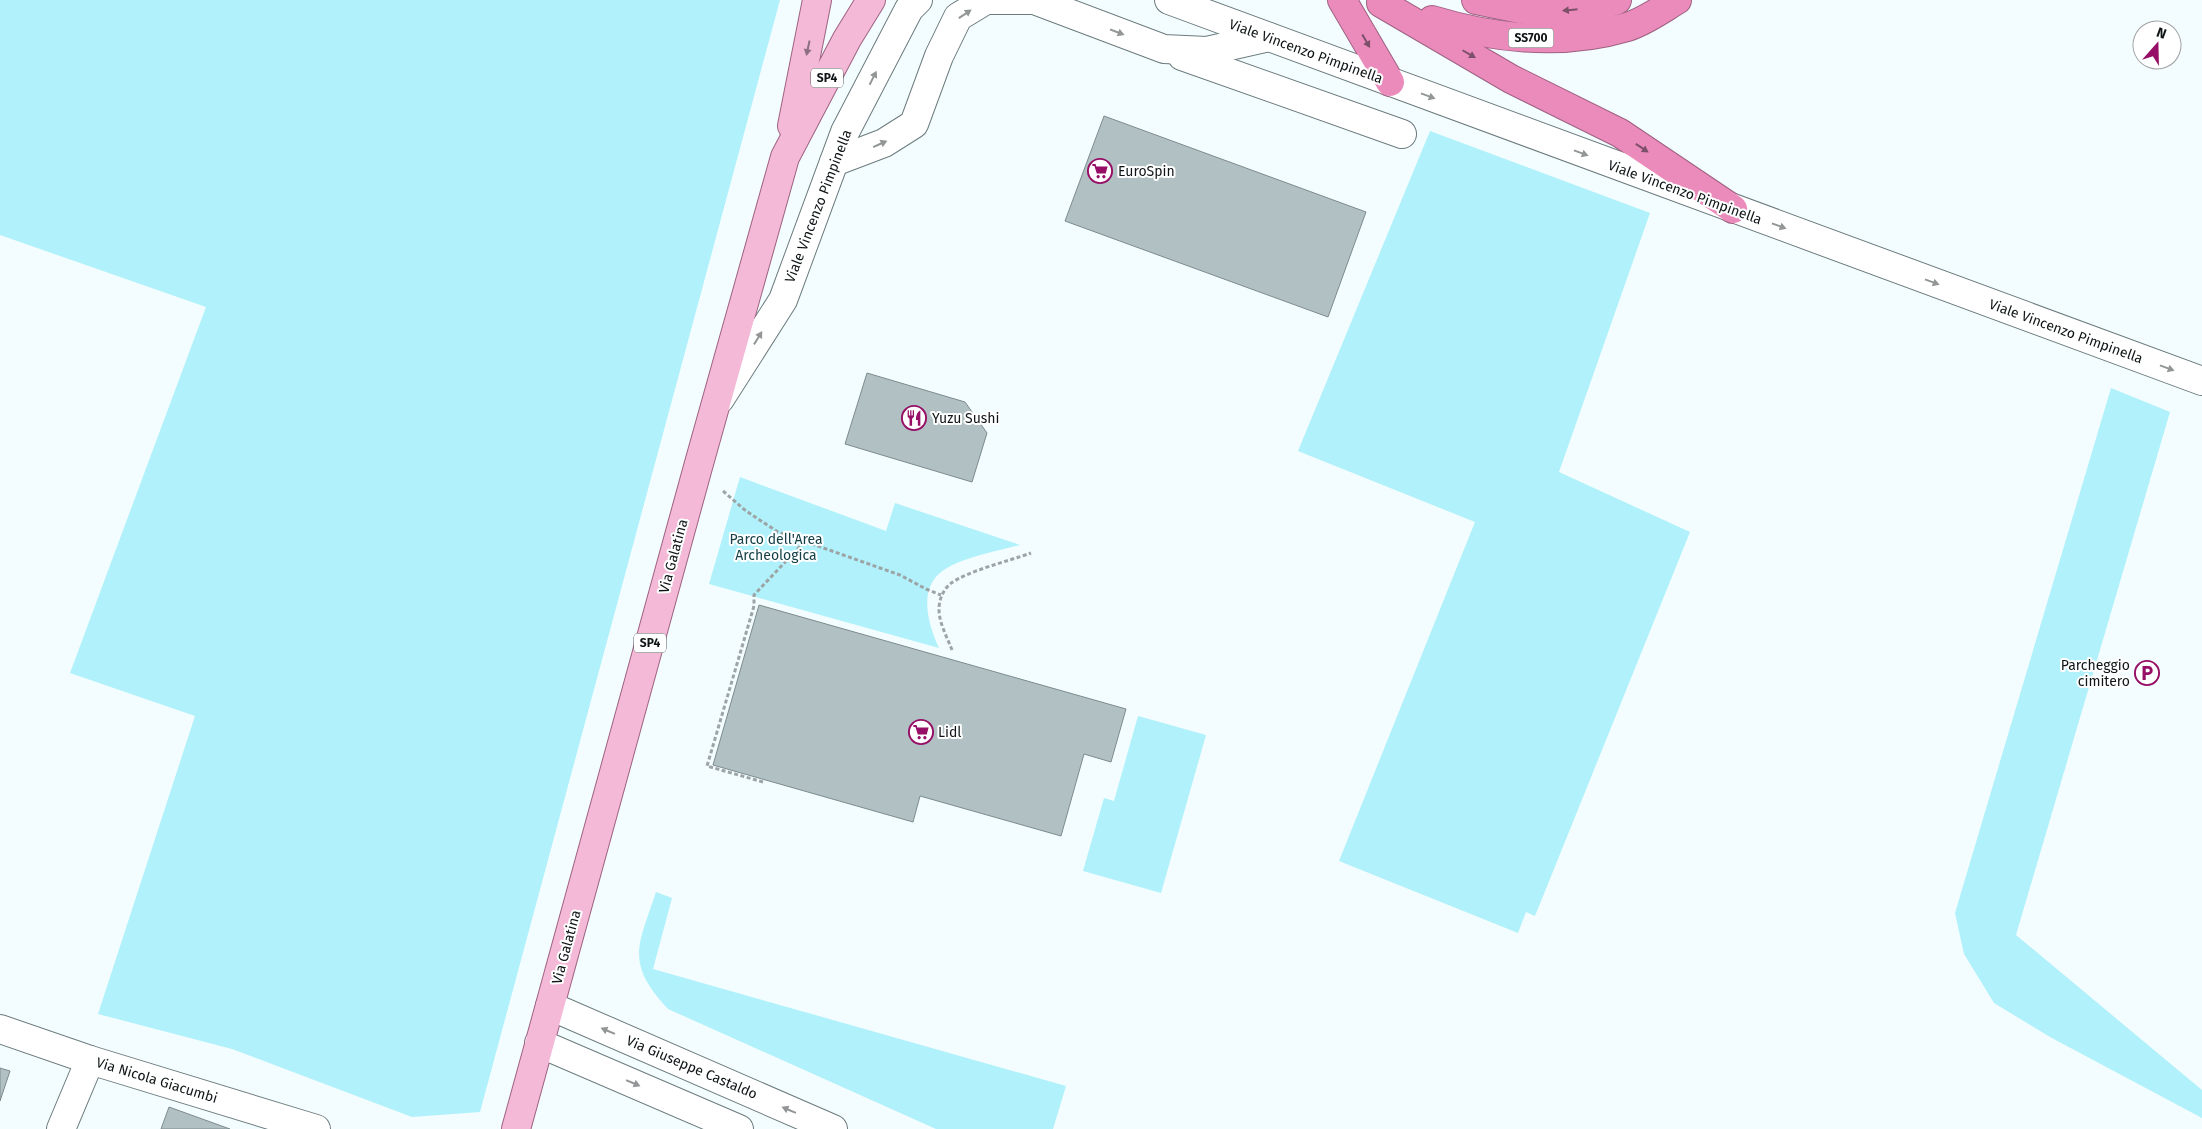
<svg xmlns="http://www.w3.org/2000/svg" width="2202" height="1129" font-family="'Fira Sans',sans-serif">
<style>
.green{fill:#b0f1fb}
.building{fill:#b1c1c3;stroke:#7c8b8e}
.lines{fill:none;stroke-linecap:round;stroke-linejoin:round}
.minor-casing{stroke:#6c7b7e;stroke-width:30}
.major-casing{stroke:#9e6282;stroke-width:30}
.highway-casing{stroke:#9e6282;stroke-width:30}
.path{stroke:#9ca4a6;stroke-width:3;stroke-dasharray:4 2.5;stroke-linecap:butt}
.minor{stroke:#fff;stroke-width:28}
.major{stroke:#f3b9d7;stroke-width:28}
.highway{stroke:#eb8bbc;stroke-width:28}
.oneway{fill:#7d5069}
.oneway2{fill:#939696}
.oneway3{fill:#8c6f80}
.labels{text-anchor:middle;stroke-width:4;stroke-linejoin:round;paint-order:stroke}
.shield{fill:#fff;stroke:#575b5c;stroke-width:1}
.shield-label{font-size:12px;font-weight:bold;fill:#0f1516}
.street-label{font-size:14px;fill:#0f1516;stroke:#fff}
.poi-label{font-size:14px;fill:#0f1516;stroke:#fff;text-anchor:start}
.park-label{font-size:14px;fill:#154047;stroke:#fff}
</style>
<rect width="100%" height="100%" fill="#f3fdff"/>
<g class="green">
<path d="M0 0H780L480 1112 412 1117 232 1049 98 1014 195 716 70 673 206 307 0 235Z"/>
<path d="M1430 131 1650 213 1559 472 1690 532 1535 916 1526 912 1518 933 1339 861 1475 522 1298 451Z"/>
<path d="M2111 388 2170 412 2016 935 2202 1090V1118L2050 1037 1994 1003 1964 954 1955 913Z"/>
<path d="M740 477 886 531 895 503 1020 545C997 551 958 558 940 573 918 591 929 627 939 648L709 584Z"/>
<path d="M1138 716 1206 735 1161 893 1083 871 1104 798 1114 801Z"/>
<path d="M656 892 672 898 653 969 1066 1086 1053 1129H936L668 1009C625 962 638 947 656 892Z"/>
</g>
<g class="building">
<path d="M1104 116 1366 212 1328 317 1065 221Z"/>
<path d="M867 373 965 402 987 433 972 482 845 444Z"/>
<path d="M759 605 1126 709 1111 762 1084 754 1061 836 920 796 913 822 713 765Z"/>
<path d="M0 1068 10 1071 0 1101Z"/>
<path d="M169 1107 230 1129H161Z"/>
</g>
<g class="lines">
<defs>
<g id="minor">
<path d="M1169 0 2202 381"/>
<path d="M1182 56 1402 134"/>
<path d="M834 162 884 143 914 124 939 56 958 17 986 0H1034L1164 49 1207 51 1269 37"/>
<path d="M720 399 783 300 845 132 909 9 918 0"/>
<path d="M550 1006 833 1129"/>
<path d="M0 1029 90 1060 316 1129"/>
<path d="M539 1043 739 1129"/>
<path d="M61 1129 90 1060"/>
</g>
<g id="major">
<path d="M792 126 817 0"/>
<path d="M516 1129 698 467 785 157 847 39 871 0"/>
</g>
<g id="highway">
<path d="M1342 0 1390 82"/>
<path d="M1476 0 1540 13 1598 7 1617 0"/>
<path d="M1381 3 1511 79 1620 133 1733 209"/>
<path d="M1432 20C1495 39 1563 46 1627 27 1644 22 1662 9 1677 0"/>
</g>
</defs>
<use href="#minor" class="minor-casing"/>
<use href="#major" class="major-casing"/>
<use href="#highway" class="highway-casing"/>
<g class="path">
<path d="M723 491 746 511 778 532 900 575 926 589 941 595"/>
<path d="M952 650C947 637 939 623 939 609 939 600 943 590 950 584 967 571 1009 561 1031 553"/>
<path d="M763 782 707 766 754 606V595L804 542"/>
</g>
<use href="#minor" class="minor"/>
<use href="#major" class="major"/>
<use href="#highway" class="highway"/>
</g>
<defs><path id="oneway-solid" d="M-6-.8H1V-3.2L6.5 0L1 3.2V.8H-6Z" transform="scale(1.25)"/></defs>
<g class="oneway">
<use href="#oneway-solid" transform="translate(1570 10) rotate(174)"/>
<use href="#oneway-solid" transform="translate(1366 41) rotate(60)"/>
<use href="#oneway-solid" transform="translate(1469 54) rotate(30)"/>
<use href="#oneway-solid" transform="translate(1642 148) rotate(34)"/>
</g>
<g class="oneway2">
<use href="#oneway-solid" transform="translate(965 14) rotate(-34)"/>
<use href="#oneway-solid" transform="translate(1117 32) rotate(21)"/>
<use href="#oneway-solid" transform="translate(873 78) rotate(-63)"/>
<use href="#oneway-solid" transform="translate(1428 96) rotate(20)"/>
<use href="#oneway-solid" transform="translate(880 144) rotate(-24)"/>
<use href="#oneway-solid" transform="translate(1581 153) rotate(20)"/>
<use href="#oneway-solid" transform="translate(1779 226) rotate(20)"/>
<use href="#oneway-solid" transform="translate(1932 282) rotate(20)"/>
<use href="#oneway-solid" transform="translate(758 338) rotate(-58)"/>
<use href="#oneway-solid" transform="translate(2167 368) rotate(20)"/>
<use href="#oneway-solid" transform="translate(608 1031) rotate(-157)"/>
<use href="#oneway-solid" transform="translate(633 1083) rotate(23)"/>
<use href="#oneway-solid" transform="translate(789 1110) rotate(-157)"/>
</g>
<use class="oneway3" href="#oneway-solid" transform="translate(808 48) rotate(102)"/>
<defs>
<symbol id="supermarket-ring" viewBox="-11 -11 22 22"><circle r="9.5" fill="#fff" stroke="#960e65" stroke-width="1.5"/><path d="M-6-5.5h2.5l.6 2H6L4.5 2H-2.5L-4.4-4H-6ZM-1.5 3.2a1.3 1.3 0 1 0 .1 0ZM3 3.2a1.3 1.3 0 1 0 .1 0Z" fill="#960e65"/></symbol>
<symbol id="restaurant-ring" viewBox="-11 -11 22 22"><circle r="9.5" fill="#fff" stroke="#960e65" stroke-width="1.5"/><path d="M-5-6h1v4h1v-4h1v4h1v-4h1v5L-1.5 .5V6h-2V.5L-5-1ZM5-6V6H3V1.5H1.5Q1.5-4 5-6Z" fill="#960e65"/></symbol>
<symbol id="parking-ring" viewBox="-11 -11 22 22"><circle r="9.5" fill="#fff" stroke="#960e65" stroke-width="1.5"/><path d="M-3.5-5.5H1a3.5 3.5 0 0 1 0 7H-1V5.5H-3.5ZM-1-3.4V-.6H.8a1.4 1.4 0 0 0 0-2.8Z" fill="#960e65"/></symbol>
</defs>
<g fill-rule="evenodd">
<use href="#supermarket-ring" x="1086" y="157" width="28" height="28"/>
<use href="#restaurant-ring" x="900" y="404" width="28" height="28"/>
<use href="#parking-ring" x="2133" y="659" width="28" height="28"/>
<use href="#supermarket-ring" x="907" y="718" width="28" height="28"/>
</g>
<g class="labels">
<g class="shield">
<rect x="1508.5" y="28.5" width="45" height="19" rx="4"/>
<rect x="811" y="68.5" width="32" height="19" rx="4"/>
<rect x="634" y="633.5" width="32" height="19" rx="4"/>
</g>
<g class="shield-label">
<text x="1531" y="42">SS700</text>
<text x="827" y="82">SP4</text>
<text x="650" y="647">SP4</text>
</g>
<g class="street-label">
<text transform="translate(1306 51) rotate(20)" y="5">Viale Vincenzo Pimpinella</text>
<text transform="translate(1685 192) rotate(20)" y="5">Viale Vincenzo Pimpinella</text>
<text transform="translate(818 206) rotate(-69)" y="5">Viale Vincenzo Pimpinella</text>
<text transform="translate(2066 331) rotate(20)" y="5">Viale Vincenzo Pimpinella</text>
<text transform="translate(673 556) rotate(-75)" y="5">Via Galatina</text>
<text transform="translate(566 947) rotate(-75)" y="5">Via Galatina</text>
<text transform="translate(692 1067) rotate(23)" y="5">Via Giuseppe Castaldo</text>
<text transform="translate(157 1080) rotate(17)" y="5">Via Nicola Giacumbi</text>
</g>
<g class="poi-label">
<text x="1118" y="176">EuroSpin</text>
<text x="932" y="423">Yuzu Sushi</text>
<text x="2130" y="670" text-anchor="end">Parcheggio<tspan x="2130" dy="16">cimitero</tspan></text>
<text x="938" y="737">Lidl</text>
</g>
<g class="park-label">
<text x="776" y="544">Parco dell'Area<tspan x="776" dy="16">Archeologica</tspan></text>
</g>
</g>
<g transform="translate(2157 45) rotate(20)"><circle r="24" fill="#ffffff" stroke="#9fa1a2"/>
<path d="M0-4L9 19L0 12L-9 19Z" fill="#960e65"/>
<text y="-8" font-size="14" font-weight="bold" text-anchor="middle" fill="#0f1516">N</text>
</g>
</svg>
